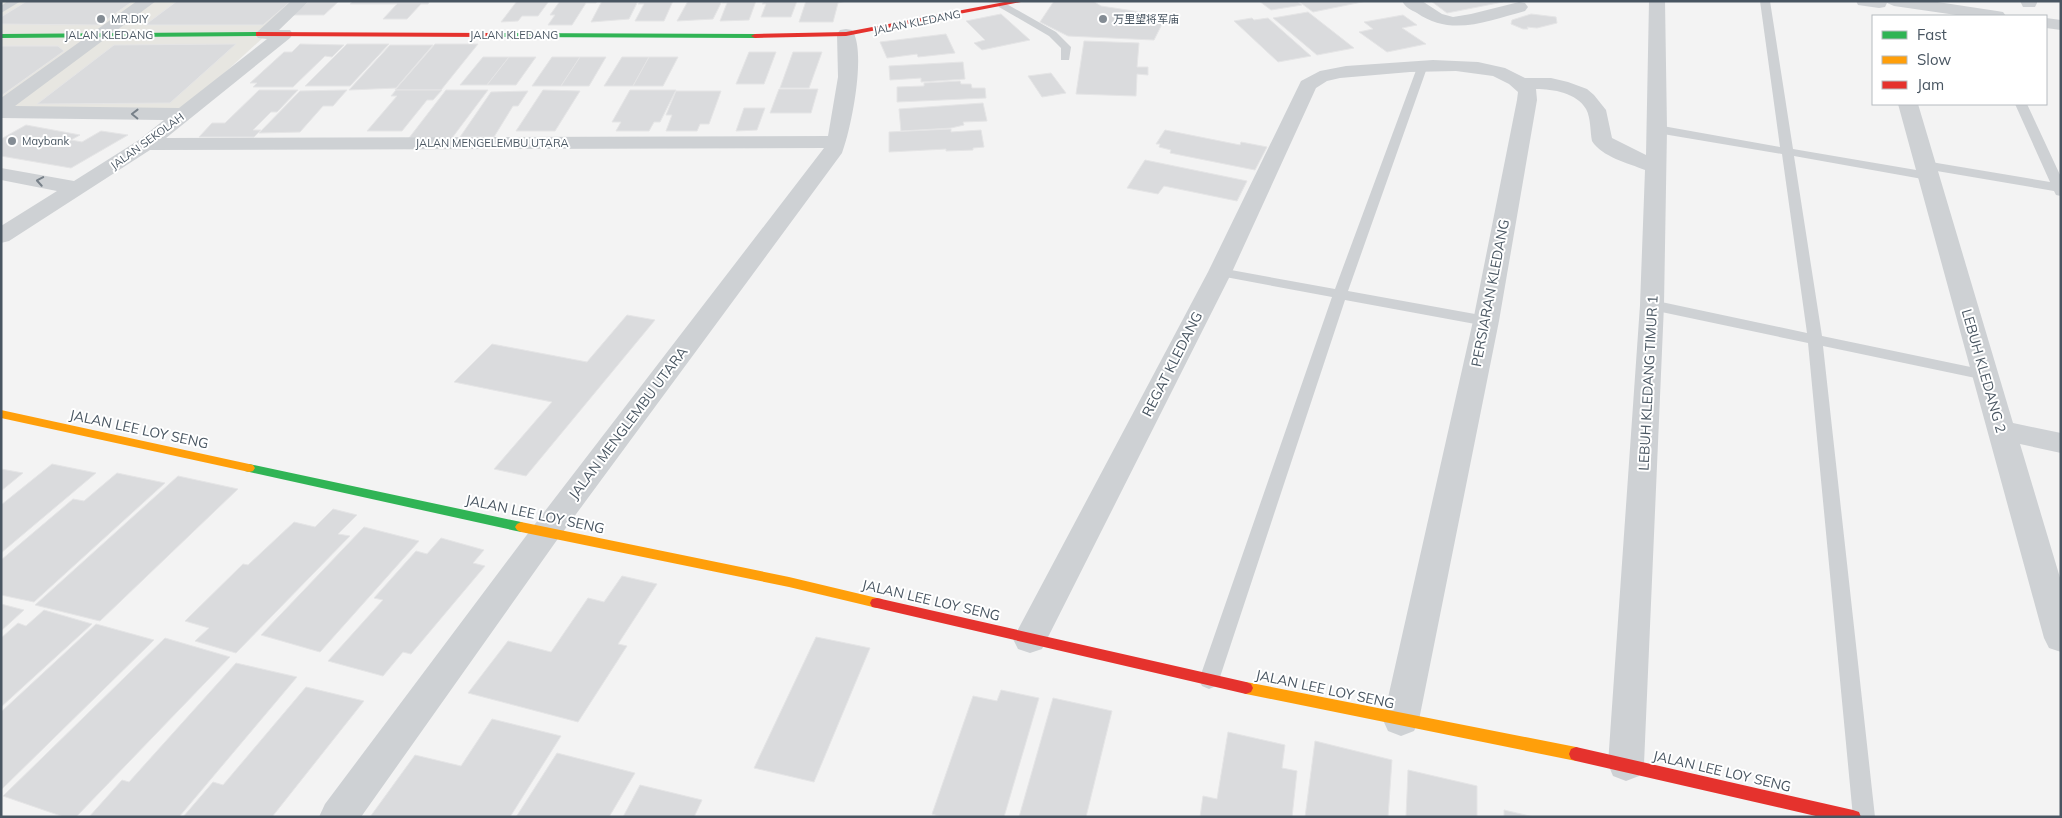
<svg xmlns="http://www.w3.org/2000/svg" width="2062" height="818" font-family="Mulish,'Noto Sans SC',sans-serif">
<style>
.commercial{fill:#e7e6e1}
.building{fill:#dadbdd;stroke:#e5e5e6}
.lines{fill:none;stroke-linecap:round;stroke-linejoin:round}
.lane{fill:#ced1d4;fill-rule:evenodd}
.street{fill:#ced1d4;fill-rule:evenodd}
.fast{fill:#30b455;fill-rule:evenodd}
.slow{fill:#ff9f0a;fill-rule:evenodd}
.jam{fill:#e5322d;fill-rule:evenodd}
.oneway{stroke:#778089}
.poi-dot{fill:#848c94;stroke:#fff;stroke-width:2}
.labels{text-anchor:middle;stroke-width:4;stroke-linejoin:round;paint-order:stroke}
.far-poi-label{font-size:11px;fill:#485561;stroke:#fff;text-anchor:start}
.far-street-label{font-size:11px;fill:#485561;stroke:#fff}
.street-label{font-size:14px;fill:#485561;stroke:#fff}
</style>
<rect width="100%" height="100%" fill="#f3f3f3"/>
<path class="commercial" d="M1 1H303L183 111 1 116Z"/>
<g class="building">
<path d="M27 1H133L99 25 1 24V17Z"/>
<path d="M177 1H291L263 25H145Z"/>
<path d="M309 1H339L324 15H293Z"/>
<path d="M353 1H430L428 4H421L407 19H383L397 4H350Z"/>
<path d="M517 1H549L538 16H522L518 21 501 22Z"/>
<path d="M560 1H597L596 3H586L572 25H548L555 15H550Z"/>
<path d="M602 1H638L629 19 591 22Z"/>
<path d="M640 1H673L664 21H635L644 4H638Z"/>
<path d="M688 1H722L713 19 677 21Z"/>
<path d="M723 1H756L749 20 720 21 727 3H722Z"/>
<path d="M764 1H797L791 17H761L766 4H762Z"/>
<path d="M806 1H846L838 3 833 22H799Z"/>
<path d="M1054 1H1093L1101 6 1166 16 1154 40 1068 36 1040 22Z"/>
<path d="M1259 1H1297L1302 5 1271 10Z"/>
<path d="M1298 1H1367L1313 12Z"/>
<path d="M1431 1H1502L1503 2 1447 13Z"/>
<path d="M1308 12 1354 48 1317 55 1273 18Z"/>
<path d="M1001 14 1030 40 982 50 974 43 985 40 966 21Z"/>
<path d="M1531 14 1556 17 1557 23 1537 28 1527 27 1528 29H1523L1511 24 1512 20Z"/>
<path d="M1403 15 1417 25 1402 28 1426 44 1387 52 1359 32 1373 29 1364 22Z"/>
<path d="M1252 18 1254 20 1268 18 1311 56 1278 62 1234 21Z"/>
<path d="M946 34 955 53 918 57 917 54 887 58 880 42Z"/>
<path d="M1084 41 1139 43 1137 67H1148V75L1137 74 1136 96 1076 94Z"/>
<path d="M236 44 170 103 37 104 114 45Z"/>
<path d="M300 44 344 45 332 57 325 56 293 87H253L257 83H250L284 52H292Z"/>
<path d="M347 44H389L350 86H305Z"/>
<path d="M435 44H478L441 90H395Z"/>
<path d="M390 45H433L396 88 349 90Z"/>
<path d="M1 46H58L64 51 1 96Z"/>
<path d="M749 52H776L764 84H736Z"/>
<path d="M793 52H822L809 88H780Z"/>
<path d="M483 57H509L487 85H460Z"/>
<path d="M509 57H536L516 85H487Z"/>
<path d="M552 57H580L561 86H532Z"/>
<path d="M580 57H606L589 86H561Z"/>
<path d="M622 57H649L633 86H604Z"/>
<path d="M649 57H678L663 86H633Z"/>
<path d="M963 62 965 79 921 82V78L890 80 889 66Z"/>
<path d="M1051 73 1066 93 1042 97 1028 76Z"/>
<path d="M960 81 961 84H971L972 88H985L986 98 897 102V87L924 86V83Z"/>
<path d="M779 89H818L811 113H770Z"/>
<path d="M259 90H298L277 112H271L253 130H261L254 137H199L212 123H225Z"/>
<path d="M347 90 333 106H323L300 132 259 133 300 91Z"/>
<path d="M396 90H442L433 100H427L402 131H367L397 96H391Z"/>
<path d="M446 90H488L452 138H409Z"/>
<path d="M543 90 580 91 555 131H516Z"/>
<path d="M630 90H676L660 122H654L649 131H616L621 122H612Z"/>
<path d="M528 91 518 106H513L494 137H460L491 92Z"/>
<path d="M676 91H721L709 124H700L697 131H666L672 115H666Z"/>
<path d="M983 103 987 121 963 122 964 125 951 128 901 131 899 109Z"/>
<path d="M744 108H765L757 130 736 131Z"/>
<path d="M26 125 80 135 71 140 82 142 101 131 128 135 71 168 1 156V139Z"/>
<path d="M951 129V132L981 130 984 147 973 148V150L946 151V149L889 152V132Z"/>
<path d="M1165 130 1240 145 1241 142 1267 147 1255 170 1170 153 1171 150 1159 147 1160 144H1156Z"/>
<path d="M1145 160 1247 181 1237 201 1164 186 1158 194 1127 188Z"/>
<path d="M627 315 655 320 526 476 494 469 552 402 454 382 492 344 587 362Z"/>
<path d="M52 464 96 473 1 553V505Z"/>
<path d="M1 469 23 473 1 491Z"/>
<path d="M117 473 165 483 34 602 1 595V560L73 499 84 501Z"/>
<path d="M178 476 238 489 100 621 35 605Z"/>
<path d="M333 509 357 515 338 534 350 536 236 653 195 641 209 628 185 621 243 564 248 565 294 522 315 527Z"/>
<path d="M364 527 419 541 320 652 261 635Z"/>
<path d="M441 538 484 550 473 563 485 566 411 654 403 652 383 676 328 661 383 600 374 598 416 551 427 554Z"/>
<path d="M622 576 657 584 618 644 627 646 578 722 468 693 508 641 551 652 588 598 604 602Z"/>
<path d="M1 604 24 610 1 631Z"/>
<path d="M44 610 92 624 1 707V638L18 623 26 626Z"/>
<path d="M96 624 154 640 1 790V712Z"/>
<path d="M816 637 870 648 814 782 754 768Z"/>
<path d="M165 638 230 657 76 817H64L3 796Z"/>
<path d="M236 663 297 677 179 817H89L122 780 129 782Z"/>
<path d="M306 687 364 701 272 817H183L213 782 223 785Z"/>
<path d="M1001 690 1039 698 1004 817H942L932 814 973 696 997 701Z"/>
<path d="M1053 698 1112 711 1086 817H1019Z"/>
<path d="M492 719 561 736 510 817H370L415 755 461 766Z"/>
<path d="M1228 732 1285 745 1282 768 1297 771 1292 817H1200L1203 796 1217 799Z"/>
<path d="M1315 741 1392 760 1388 817H1305Z"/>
<path d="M557 753 635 773 609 817H516Z"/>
<path d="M1408 770 1477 786V817H1406Z"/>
<path d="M640 785 702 800 694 817H623Z"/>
<path d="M1504 810 1534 817H1504Z"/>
</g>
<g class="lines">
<g class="lane">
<path d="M8 1H21L1 13V6Z"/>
<path d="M1760 1H1770L1793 149 1928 172 1934 176 1928 180 1794 156 1822 336 1985 370 1991 371 1993 375 1991 379 1985 380 1823 346 1875 817H1853L1808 343 1652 310 1647 308 1645 305 1647 302 1652 300 1807 333 1782 154 1657 133 1651 129 1657 125 1780 147Z"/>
<path d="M1003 2 1056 32 1071 47 1069 60H1061V48L1049 36 999 7 998 5Z"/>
<path d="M1423 62 1428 65 1348 291 1486 316 1491 318 1493 321 1491 324 1486 326 1345 300 1219 680 1216 686 1209 689 1202 686 1199 680 1332 297 1220 276 1215 275 1213 272 1215 269 1220 268 1335 289 1418 65Z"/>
<path d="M2015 104H2027L2061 177V196L2056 195 2054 191 1925 169 1919 165 1925 161 2050 182Z"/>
</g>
<g class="street">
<path d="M137 1H156L15 106 179 108 267 39 258 38 255 34 291 1H309L279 30H290L293 34 290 38 166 138 828 136 838 77 837 34 840 30 846 29 852 30C867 51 851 130 842 153L557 540 361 817H319L325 804 535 524 824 148 150 150 9 241 1 243V226L57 191 1 180V168L74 181 139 140 164 120 1 118V98Z"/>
<path d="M1402 1H1422L1442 14 1453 17 1471 14 1519 2 1525 3 1528 7 1525 11C1488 21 1451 37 1417 13 1411 10 1405 7 1402 1Z"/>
<path d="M1649 1H1665L1667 129 1664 305 1644 764 1639 776 1626 781 1613 776 1608 764 1640 305 1645 170C1628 163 1602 157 1592 141 1590 131 1591 118 1586 109 1577 93 1553 89 1536 89L1537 100 1499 321 1419 720 1414 731 1401 736 1388 731 1383 720 1473 321 1517 100 1518 92 1509 84 1493 76 1456 71 1410 72 1340 78 1327 81 1316 88 1232 272 1042 649 1030 653 1018 649 1013 639 1208 272 1301 81 1320 71 1346 66 1433 60 1478 62 1505 68 1525 78H1551L1568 82 1587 89 1594 95 1606 110 1612 138 1646 155Z"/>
<path d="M1856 1H1931L1997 11 2003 12 2006 16H1963L1894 6 1887 3 1885 7 1879 8 1858 5Z"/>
<path d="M2020 1H2037V3L2035 7H2023Z"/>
<path d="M2046 18 2061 20V30L2046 28Z"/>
<path d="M1898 104H1918L2013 423 2061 433V453L2020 444 2061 581V652L2049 648 2044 638Z"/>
</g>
<g class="fast">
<path d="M262 32V36H259L1 38V34Z"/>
<path d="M488 33 755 34 759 36 755 38 491 37H488Z"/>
<path d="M249 464 521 522 525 524 527 527 525 530 521 532 245 471 243 468 245 465Z"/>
</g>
<g class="slow">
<path d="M1 410 249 464 253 465 255 468 253 471 249 472 1 418Z"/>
<path d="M521 522 789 577 877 598 882 599 884 603 882 607 877 608 789 587 521 532 517 530 515 527 517 524Z"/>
<path d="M1246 682 1576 747 1581 749 1583 754 1581 759 1576 761 1246 694 1241 692 1239 688 1241 684Z"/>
</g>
<g class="jam">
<path d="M1010 1H1026L846 36 755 38 751 36 755 34 846 32Z"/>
<path d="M256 32 491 33 495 35 491 37 259 36H256Z"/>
<path d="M877 598 1246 682 1251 684 1253 688 1251 692 1246 694 877 608 872 607 870 603 872 599Z"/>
<path d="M1576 747 1853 810 1859 812 1861 817H1820L1576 761 1571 759 1569 754 1571 749Z"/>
</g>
</g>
<defs><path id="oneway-chevron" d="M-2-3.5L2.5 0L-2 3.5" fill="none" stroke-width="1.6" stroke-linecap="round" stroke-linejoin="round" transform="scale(1.25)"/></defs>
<g class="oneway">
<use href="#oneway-chevron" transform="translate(135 114) rotate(-179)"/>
<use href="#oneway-chevron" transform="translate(40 181) rotate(-170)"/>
</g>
<g class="poi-dot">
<circle cx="101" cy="19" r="5"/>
<circle cx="1103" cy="19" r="5"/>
<circle cx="12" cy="141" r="5"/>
</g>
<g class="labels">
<g class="far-poi-label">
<text x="111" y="23">MR.DIY</text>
<text x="1113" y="23">万里望将军庙</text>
<text x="22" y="145">Maybank</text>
</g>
<g class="far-street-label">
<text transform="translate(917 22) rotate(-11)" y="4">JALAN KLEDANG</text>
<text x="109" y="39">JALAN KLEDANG</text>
<text x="514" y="39">JALAN KLEDANG</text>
<text transform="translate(147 141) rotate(-36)" y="4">JALAN SEKOLAH</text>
<text x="492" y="147">JALAN MENGELEMBU UTARA</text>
</g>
<g class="street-label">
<text transform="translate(1490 293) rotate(-79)" y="5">PERSIARAN KLEDANG</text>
<text transform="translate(1172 364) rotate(-63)" y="5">REGAT KLEDANG</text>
<text transform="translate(1984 371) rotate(74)" y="5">LEBUH KLEDANG 2</text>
<text transform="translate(1648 383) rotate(-87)" y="5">LEBUH KLEDANG TIMUR 1</text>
<text transform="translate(628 423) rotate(-53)" y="5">JALAN MENGLEMBU UTARA</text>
<text transform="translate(139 429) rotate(12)" y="5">JALAN LEE LOY SENG</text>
<text transform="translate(535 514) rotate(12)" y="5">JALAN LEE LOY SENG</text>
<text transform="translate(931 600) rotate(13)" y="5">JALAN LEE LOY SENG</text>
<text transform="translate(1325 689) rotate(12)" y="5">JALAN LEE LOY SENG</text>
<text transform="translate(1722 771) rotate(13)" y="5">JALAN LEE LOY SENG</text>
</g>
</g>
<rect width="2062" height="818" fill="none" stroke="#485561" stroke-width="5"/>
<rect x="1872" y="15" width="175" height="90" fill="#ffffff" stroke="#b6bbc0"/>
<rect x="1882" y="31" width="25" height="8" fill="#30b455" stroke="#b6bbc0"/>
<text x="1917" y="40" font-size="15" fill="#485561">Fast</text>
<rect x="1882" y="56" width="25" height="8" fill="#ff9f0a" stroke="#b6bbc0"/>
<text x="1917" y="65" font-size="15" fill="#485561">Slow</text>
<rect x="1882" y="81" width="25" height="8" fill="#e5322d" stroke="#b6bbc0"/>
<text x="1917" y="90" font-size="15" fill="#485561">Jam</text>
</svg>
